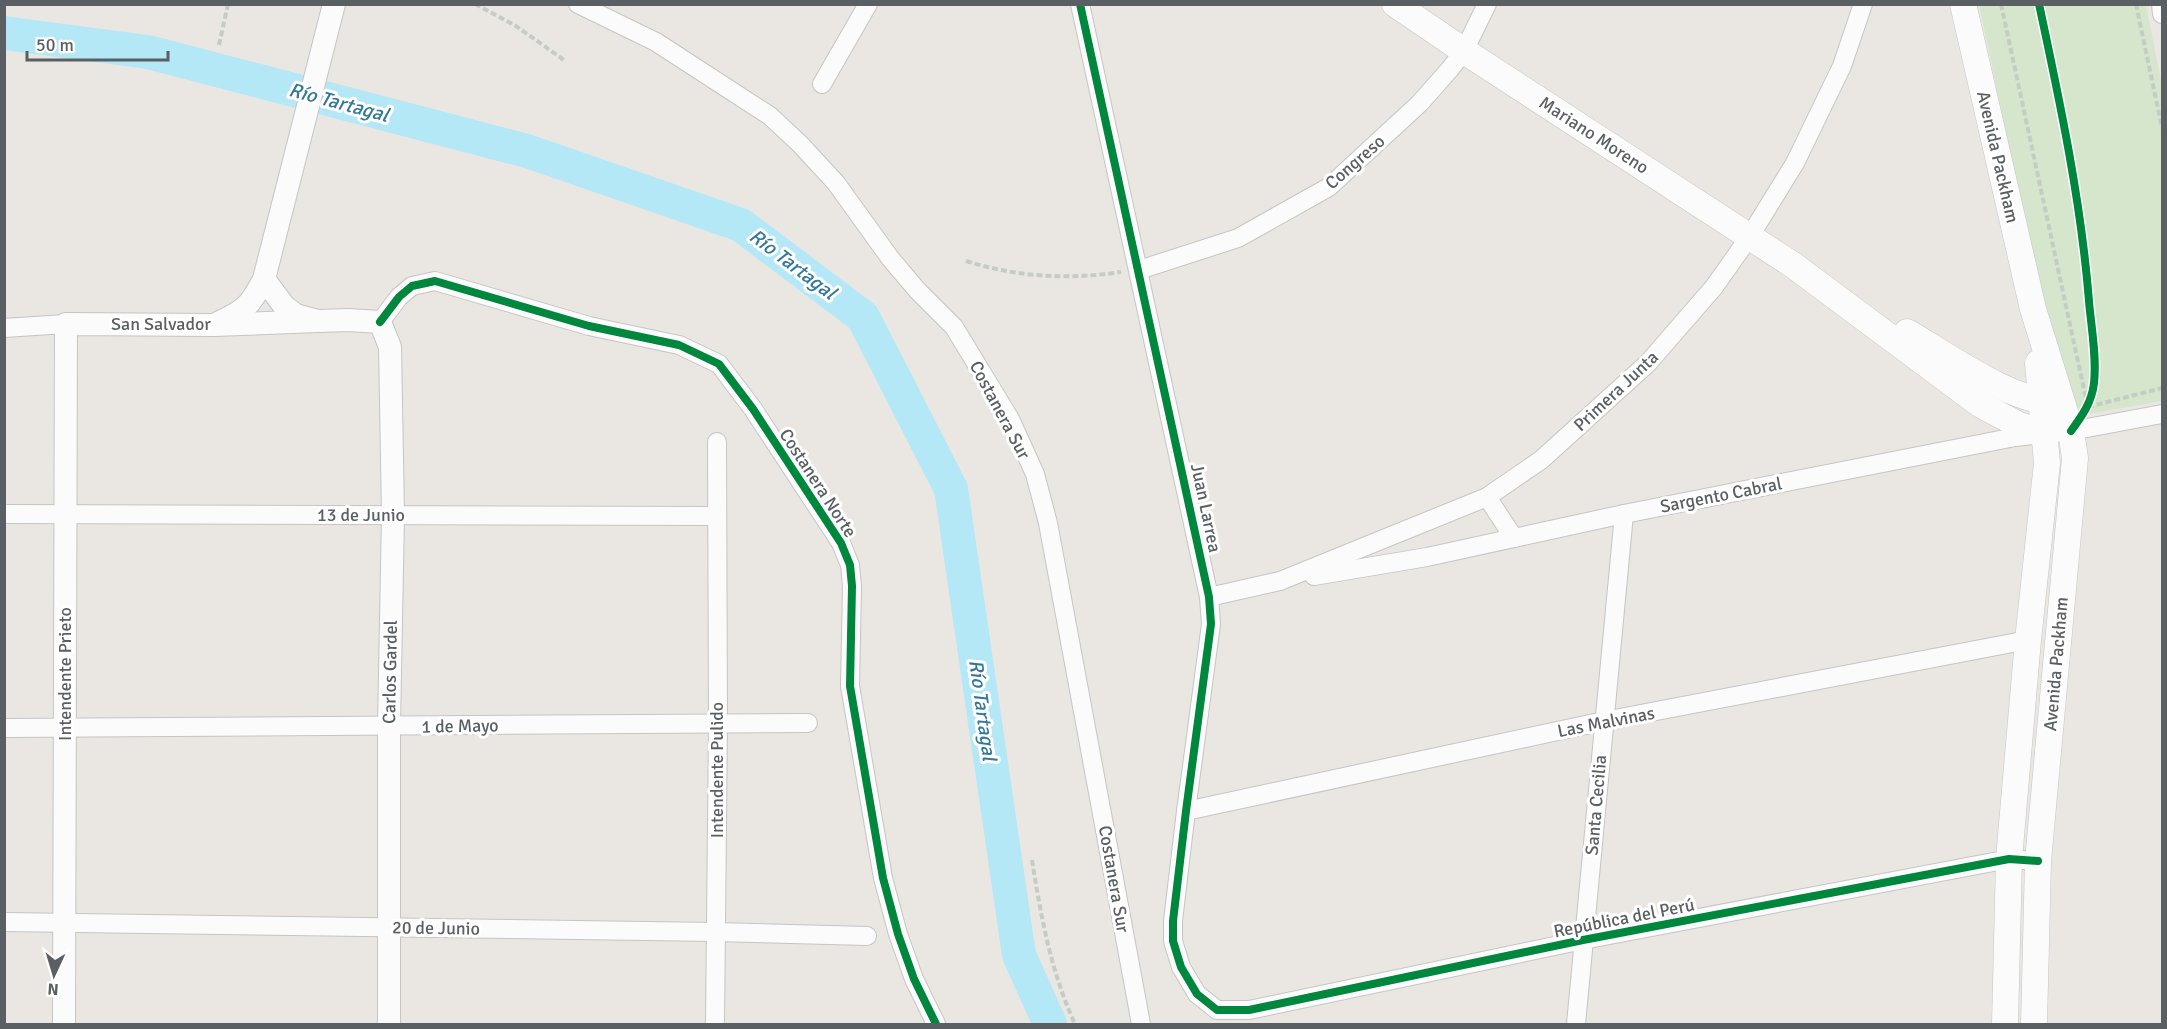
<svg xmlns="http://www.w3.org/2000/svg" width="2167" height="1029" font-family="Signika,sans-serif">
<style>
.green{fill:#d5e6cd}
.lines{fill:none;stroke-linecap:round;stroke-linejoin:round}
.river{stroke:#b5e8f7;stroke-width:34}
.minor-casing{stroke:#c5c5c4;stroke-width:20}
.tertiary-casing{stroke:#c5c5c4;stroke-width:24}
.secondary-casing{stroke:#c5c5c4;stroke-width:27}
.path{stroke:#c5ccc6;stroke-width:4;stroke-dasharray:6 3;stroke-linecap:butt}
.minor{stroke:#fcfbfb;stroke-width:18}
.tertiary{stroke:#fcfbfb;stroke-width:22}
.secondary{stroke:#fcfbfb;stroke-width:26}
.cycleway-casing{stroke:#fff;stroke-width:11}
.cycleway{stroke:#00873e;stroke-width:8}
.labels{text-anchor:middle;stroke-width:6;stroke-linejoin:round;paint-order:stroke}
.street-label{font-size:18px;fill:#595f62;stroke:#fff}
.water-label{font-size:20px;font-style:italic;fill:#327899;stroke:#fff}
</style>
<rect width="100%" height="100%" fill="#eae7e3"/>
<path class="green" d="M1979 5H2146L2162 86V401L2078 416 2046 321Z"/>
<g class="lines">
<path class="river" d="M4 33 148 52 527 151 741 225 863 317 951 489 1019 955 1050 1024"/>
<defs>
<g id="minor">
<path d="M578 4 656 42 770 116 800 144 836 183 890 258 917 290 954 327 1010 419 1035 474 1048 523 1141 1024"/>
<path d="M1080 4 1209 597 1211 624 1186 811 1173 921V941L1181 967 1197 994 1217 1010H1249L1583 940 2009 859 2038 861"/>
<path d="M2161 4 2162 14"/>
<path d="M822 84 868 4"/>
<path d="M1139 270 1238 238 1329 187 1420 103 1450 69 1464 51 1487 4"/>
<path d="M380 322 399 297 412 286 435 281 589 326 679 345 719 364 753 409 841 543 850 565 852 586 850 686 883 878 898 934 914 979 936 1024"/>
<path d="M4 328 66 324"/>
<path d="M1487 497 1514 538"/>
<path d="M4 514 717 516"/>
<path d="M1314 576 1427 557 1624 514 2015 437 2071 431 2162 414"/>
<path d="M1209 597 1280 581 1487 497 1541 460 1648 363 1714 287 1750 236 1795 163 1842 66 1863 4"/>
<path d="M4 728 808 723"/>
<path d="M1186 811 1604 721 2028 640"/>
<path d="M4 922 715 932 867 936"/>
<path d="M715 1024 718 723 717 442"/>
<path d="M1576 1024 1624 514"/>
</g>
<g id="tertiary">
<path d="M264 279 284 306 296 315 318 321 348 320 380 322 390 347 393 515 389 726V1024"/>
<path d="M218 323C246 310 250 306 264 279L334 4"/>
<path d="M64 1024 66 324 214 325 318 321"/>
</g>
<g id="secondary">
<path d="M1395 4 1464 51 1793 265 1981 405 2019 425 2045 433"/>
<path d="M1963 4 2033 309 2071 431 2075 458 2038 861 2034 1024"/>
<path d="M1907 332C1947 355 2012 403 2057 402"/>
<path d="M2005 1024 2009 859 2028 640 2047 463 2038 363"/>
</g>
</defs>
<use href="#minor" class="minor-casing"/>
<use href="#tertiary" class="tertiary-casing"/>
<use href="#secondary" class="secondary-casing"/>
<g class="path">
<path d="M475 4 516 26 564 60"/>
<path d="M2001 4 2088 408"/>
<path d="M2136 4 2162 128"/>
<path d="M219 45 228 4"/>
<path d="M966 261C1017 277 1067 280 1121 272"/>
<path d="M2088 407 2162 388"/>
<path d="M1032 860C1041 917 1051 972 1075 1024"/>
</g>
<use href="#minor" class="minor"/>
<use href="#tertiary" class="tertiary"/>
<use href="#secondary" class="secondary"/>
<defs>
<g id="cycleway">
<path d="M1080 4 1209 597 1211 624 1186 811 1173 921V941L1181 967 1197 994 1217 1010H1249L1583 940 2009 859 2038 861"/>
<path d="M2039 4C2060 102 2081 201 2089 301 2091 326 2097 357 2094 383 2092 402 2082 416 2071 431"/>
<path d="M380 322 399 297 412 286 435 281 589 326 679 345 719 364 753 409 841 543 850 565 852 586 850 686 883 878 898 934 914 979 936 1024"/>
</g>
</defs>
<use href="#cycleway" class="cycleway-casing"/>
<use href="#cycleway" class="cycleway"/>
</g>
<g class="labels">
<g class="street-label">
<text transform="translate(1594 135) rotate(33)" y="6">Mariano Moreno</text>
<text transform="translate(1998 157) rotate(77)" y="6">Avenida Packham</text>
<text transform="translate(1355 162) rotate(-41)" y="6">Congreso</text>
<text x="161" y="330">San Salvador</text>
<text transform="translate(1616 391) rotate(-43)" y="6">Primera Junta</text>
<text transform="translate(1000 410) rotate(62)" y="6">Costanera Sur</text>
<text transform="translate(818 483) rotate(57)" y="6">Costanera Norte</text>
<text transform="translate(1721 495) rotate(-11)" y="6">Sargento Cabral</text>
<text transform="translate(1206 508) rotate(78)" y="6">Juan Larrea</text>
<text x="361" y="521">13 de Junio</text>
<text transform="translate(2056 664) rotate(-85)" y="6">Avenida Packham</text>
<text transform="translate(390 672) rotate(-89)" y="6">Carlos Gardel</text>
<text transform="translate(65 674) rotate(-90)" y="6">Intendente Prieto</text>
<text transform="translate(1606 722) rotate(-11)" y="6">Las Malvinas</text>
<text transform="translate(460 726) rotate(-1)" y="6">1 de Mayo</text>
<text transform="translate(717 770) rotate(-90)" y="6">Intendente Pulido</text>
<text transform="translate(1596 805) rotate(-85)" y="6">Santa Cecilia</text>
<text transform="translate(1114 879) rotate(80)" y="6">Costanera Sur</text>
<text transform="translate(1624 918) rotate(-11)" y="6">República del Perú</text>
<text transform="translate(436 928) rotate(1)" y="6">20 de Junio</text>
</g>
<g class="water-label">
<text transform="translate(339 102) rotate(15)" y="7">Río Tartagal</text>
<text transform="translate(793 264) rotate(37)" y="7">Río Tartagal</text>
<text transform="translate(983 710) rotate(82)" y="7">Río Tartagal</text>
</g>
</g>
<rect width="2167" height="1029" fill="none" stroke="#595f62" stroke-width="12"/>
<g transform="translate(54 975) rotate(184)" stroke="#ffffff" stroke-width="4.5" paint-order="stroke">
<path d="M0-4.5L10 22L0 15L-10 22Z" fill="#595f62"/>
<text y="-9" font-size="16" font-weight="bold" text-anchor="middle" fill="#595f62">N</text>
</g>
<path d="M27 51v9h141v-9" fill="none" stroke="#595f62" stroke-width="3"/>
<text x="36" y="51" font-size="18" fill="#595f62" stroke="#ffffff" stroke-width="4.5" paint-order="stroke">50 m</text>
</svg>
